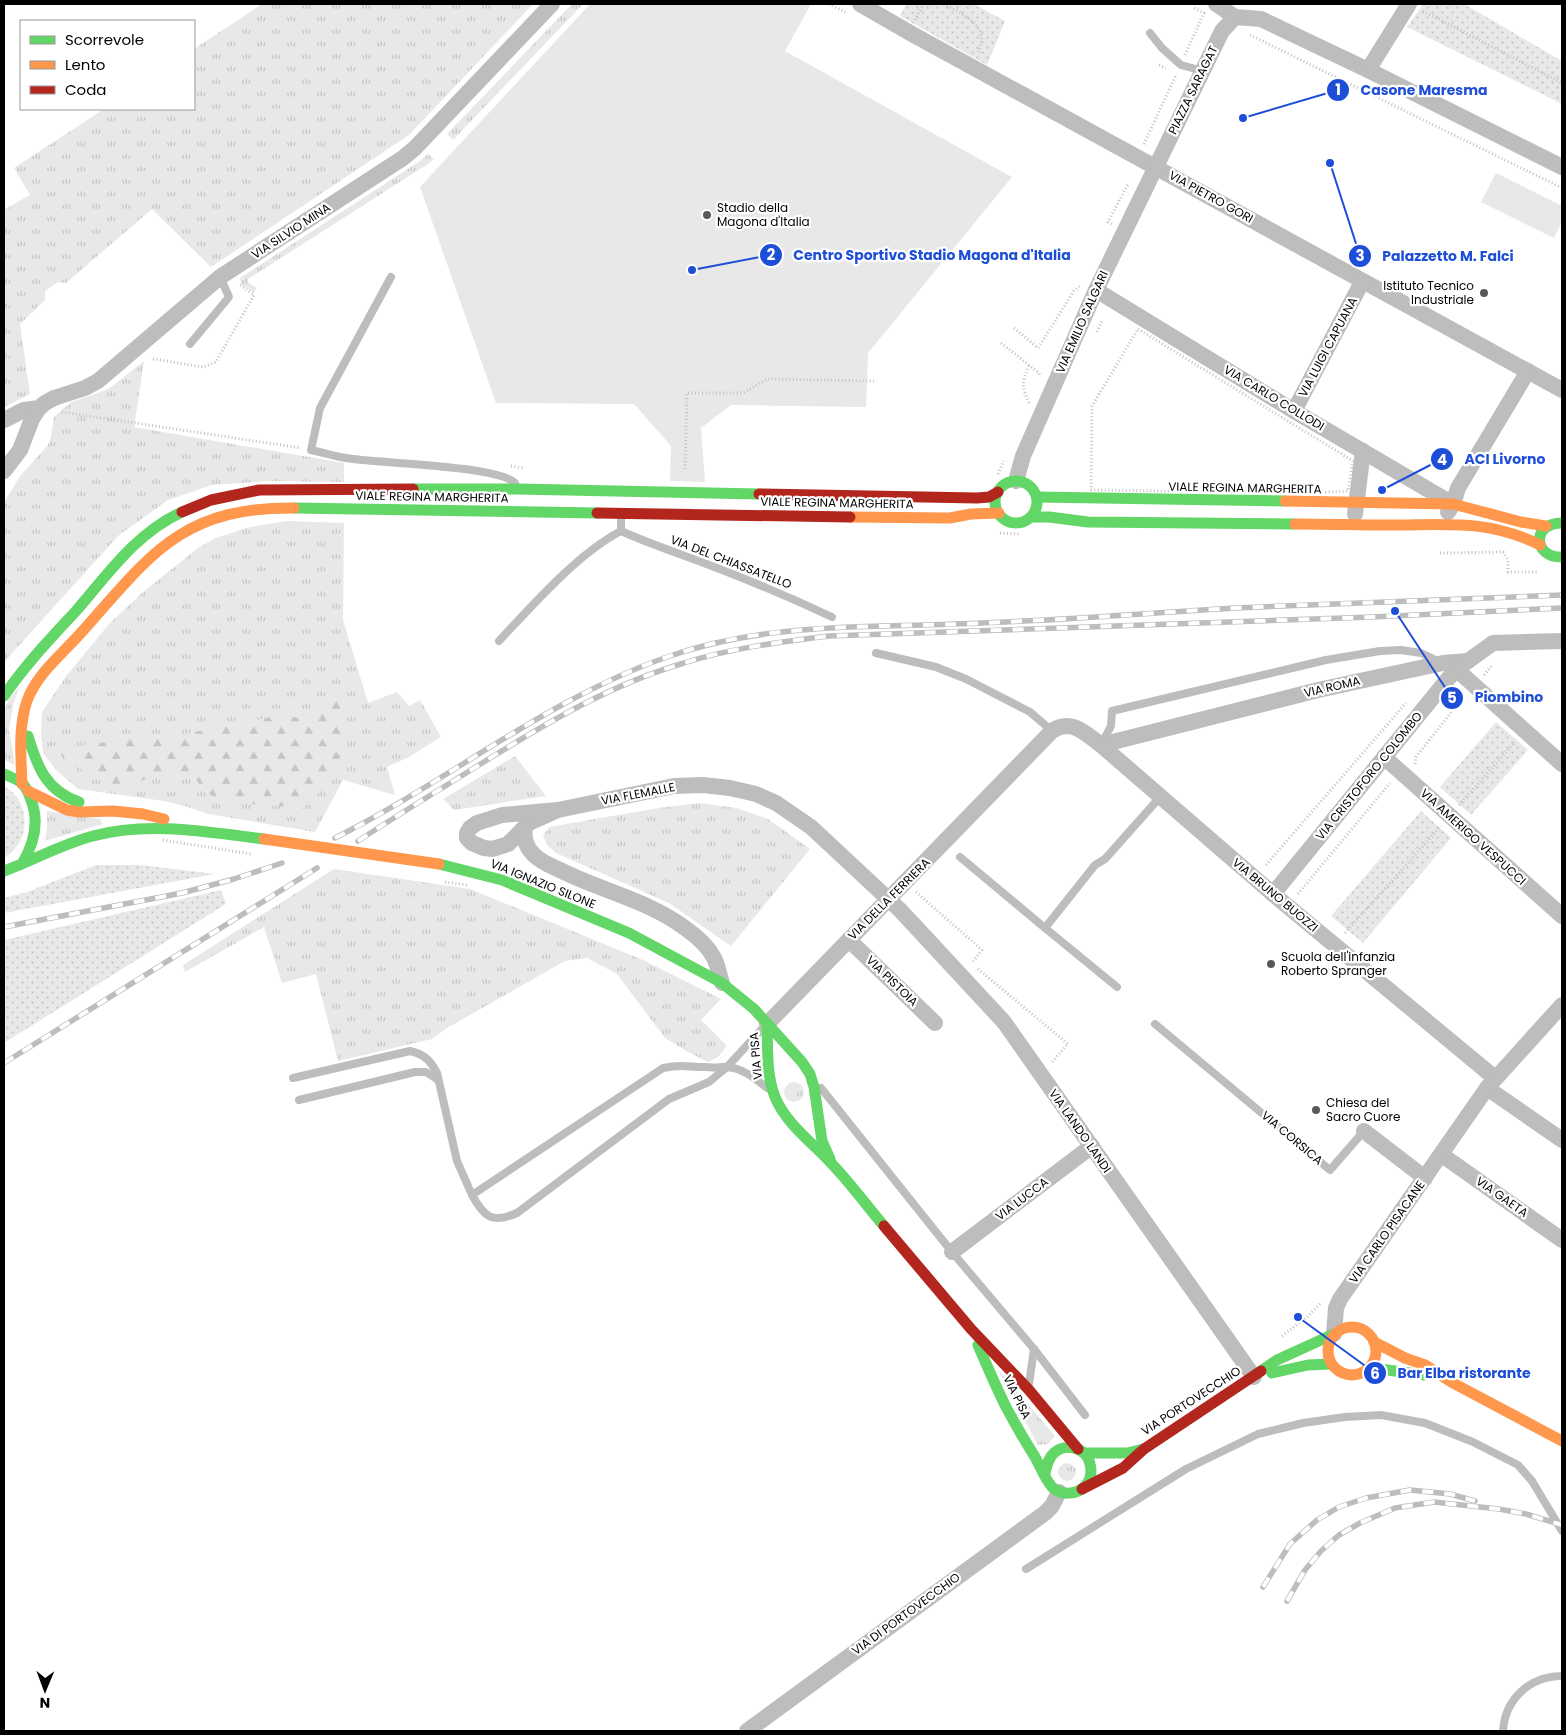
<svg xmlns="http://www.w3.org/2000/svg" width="1566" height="1735" font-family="Poppins,sans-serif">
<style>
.grass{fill:url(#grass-tufts)}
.forest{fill:url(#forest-firs)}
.park{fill:url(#park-dots)}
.pitch{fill:#e8e8e8}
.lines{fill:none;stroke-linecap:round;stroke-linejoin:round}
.path{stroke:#c2c2c2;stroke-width:3;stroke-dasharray:1 2.5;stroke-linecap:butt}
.lane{stroke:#bdbdbd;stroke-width:8}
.street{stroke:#bdbdbd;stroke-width:16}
.fast{stroke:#63d668;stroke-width:11}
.slow{stroke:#ff974d;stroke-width:11}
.jam{stroke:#b3261e;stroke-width:11}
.rail-casing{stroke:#bdbdbd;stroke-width:5.5}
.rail{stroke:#fff;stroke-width:4;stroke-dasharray:11;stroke-linecap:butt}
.path-bridge{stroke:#c2c2c2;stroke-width:3;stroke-dasharray:1 2.5;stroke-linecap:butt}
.slow-bridge{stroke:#ff974d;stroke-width:11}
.poi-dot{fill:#595959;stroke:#fff;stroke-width:2}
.labels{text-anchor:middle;stroke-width:4.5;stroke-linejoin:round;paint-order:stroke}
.street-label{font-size:12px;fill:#000;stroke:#fff}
.poi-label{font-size:12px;fill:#000;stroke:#fff;text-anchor:start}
.leader{fill:none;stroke:#1d4ed8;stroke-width:2}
.callout-dot{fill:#1d4ed8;stroke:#fff;stroke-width:2}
.mark-label{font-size:15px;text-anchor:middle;font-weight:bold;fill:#fff}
.callout-label{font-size:14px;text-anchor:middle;font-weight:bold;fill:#1d4ed8;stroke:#fff;stroke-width:4.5;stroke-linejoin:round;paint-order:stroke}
</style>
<defs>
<pattern id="grass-tufts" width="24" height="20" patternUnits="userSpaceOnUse" patternTransform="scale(1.25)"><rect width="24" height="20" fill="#e8e8e8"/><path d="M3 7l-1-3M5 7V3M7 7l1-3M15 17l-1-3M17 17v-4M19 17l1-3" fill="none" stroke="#c5c5c5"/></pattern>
<pattern id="forest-firs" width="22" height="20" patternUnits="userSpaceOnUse" patternTransform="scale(1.25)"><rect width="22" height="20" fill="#e8e8e8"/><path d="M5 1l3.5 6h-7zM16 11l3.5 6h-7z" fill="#c5c5c5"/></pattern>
<pattern id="park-dots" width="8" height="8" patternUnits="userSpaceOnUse" patternTransform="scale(1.25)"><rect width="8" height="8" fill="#e8e8e8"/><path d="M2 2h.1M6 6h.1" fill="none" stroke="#c5c5c5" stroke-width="1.8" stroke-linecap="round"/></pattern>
</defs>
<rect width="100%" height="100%" fill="#fff"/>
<g class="grass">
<path d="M262 4H533L409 135 211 267 152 209 66 283 58 282 45 291V300L20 324 30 394 4 407V210L30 195 14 168 104 109H194V49Z"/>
<path d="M572 4H583L453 140 447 134Z"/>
<path d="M428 154 434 159 428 164 248 279V283L257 288 254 293 241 284 240 278 420 161Z"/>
<path d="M144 361 134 427 344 463V482L269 481 212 485 168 500 118 536 4 662V502L21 475 48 445 51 437 54 417 71 402 93 395 110 388Z"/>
<path d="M287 521 344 523 343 620 368 703 397 692 409 706 420 700 441 737 409 757 387 767 395 795 343 780 315 832 208 814 185 806 164 801 78 789 56 770 43 753 41 734 42 712 67 675 109 624 143 592 198 548 216 538 250 527Z"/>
<path d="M19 687 13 706 9 730 15 765 4 760V711L9 699Z"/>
<path d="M515 756 546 796 454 810 443 799Z"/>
<path d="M699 803 737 808 768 819 810 849 731 946 669 903 556 853 547 845 543 836 549 827 658 808Z"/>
<path d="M47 811 100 819 103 824 45 841 47 828Z"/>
<path d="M334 869 470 889 643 960 721 999 701 1020 727 1046 718 1057 708 1062 688 1052 665 1038 617 974 587 958 565 961 447 1028 432 1039 338 1061 316 974 282 983 264 927 185 972 183 965Z"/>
<circle cx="794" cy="1092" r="10"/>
<path d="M997 1368 1055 1436 1048 1444 1038 1445Z"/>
<circle cx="1067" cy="1472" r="9"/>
</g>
<path class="forest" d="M340 699 346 722 335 777 303 808 223 802 204 791 193 775 151 777 129 786 113 785 94 778 61 755 64 748 128 739 178 735 277 716 302 718 320 703Z"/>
<g class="park">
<path d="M906 4H974L1005 21 987 65 900 16Z"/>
<path d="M1423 4H1464L1562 61V104L1407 27Z"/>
<path d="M1496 722 1528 750 1471 815 1440 787Z"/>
<path d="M4 786C32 802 31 842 4 858Z"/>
<path d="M1421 811 1451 838 1363 943 1331 916Z"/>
<path d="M96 865H141L215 874 4 913V898L27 892Z"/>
<path d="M221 890 226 904 4 1043V940Z"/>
</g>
<g class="pitch">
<path d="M590 4H811L785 51 1012 177 868 353 866 407 731 405 701 428 705 482 670 481 671 446 634 404 496 403 420 187Z"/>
<path d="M1496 173 1562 206V222L1554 238 1481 202Z"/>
</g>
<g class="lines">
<g class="path">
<path d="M829 4 847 13"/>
<path d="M944 4C963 15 991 25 978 52"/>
<path d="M1423 11 1562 83"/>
<path d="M915 20 922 7"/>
<path d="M1250 35 1562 188"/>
<path d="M1185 55 1204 13 1194 8"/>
<path d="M1159 65 1166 68"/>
<path d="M1144 144 1176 75"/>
<path d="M1112 224 1108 222 1128 184"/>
<path d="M1014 328 1038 348 1074 291 1080 286"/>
<path d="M1138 329 1353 461 1348 491 1311 493 1091 490 1092 406Z"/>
<path d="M1097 332 1102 321"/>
<path d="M1001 343 1039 373 1040 376"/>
<path d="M153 359 204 367 216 362 254 295 239 284"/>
<path d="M1029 403C1021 385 1022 383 1029 365"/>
<path d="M62 412 301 448"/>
<path d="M511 466 524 468"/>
<path d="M685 469 687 393H743L767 379 874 381"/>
<path d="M998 474 1004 461"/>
<path d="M1000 533 1021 534"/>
<path d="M1440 553 1503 552 1508 560V572H1539"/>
<path d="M1484 675 1493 664"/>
<path d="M1415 764 1416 757 1465 695"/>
<path d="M1459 805 1515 742"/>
<path d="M1266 865 1406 703"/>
<path d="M916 892 982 950 972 963"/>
<path d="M1298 894 1390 783"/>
<path d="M1345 933 1441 826"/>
<path d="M978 969 1068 1044 1052 1062"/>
<path d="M1282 1336 1307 1317 1321 1303"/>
</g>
<g class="lane">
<path d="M1150 33 1162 48 1181 65 1203 71"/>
<path d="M391 277 320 408 311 450C325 453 339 458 353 459 382 463 498 466 515 483"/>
<path d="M190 344 229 297 220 277"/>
<path d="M621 514V531C652 545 684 555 717 568 756 583 794 599 832 617"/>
<path d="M499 641C533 605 577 554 621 531"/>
<path d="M876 653 936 667 966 679 1030 712 1052 731"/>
<path d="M1102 743 1111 726 1112 711 1326 660 1380 651 1401 650 1421 653 1440 662"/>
<path d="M960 857 1045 928 1095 865 1105 859 1161 796"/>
<path d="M1045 928 1117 987"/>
<path d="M1155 1024 1330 1170 1364 1131"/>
<path d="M762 1029 727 1067 709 1082 669 1099 517 1213C492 1224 484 1217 472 1195L663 1068C681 1064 688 1067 706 1067 712 1068 719 1067 725 1067 741 1067 755 1078 767 1088"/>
<path d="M293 1078 410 1051C424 1054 431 1061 437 1073L457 1161 472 1195"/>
<path d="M821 1088 952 1252 1034 1349 1085 1415"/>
<path d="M299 1100 415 1072H426L438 1080"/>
<path d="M1029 1384 1034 1349"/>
<path d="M1026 1569 1186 1469 1258 1434 1303 1423 1345 1417 1381 1415 1425 1423 1473 1442 1518 1465 1532 1481 1562 1531"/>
<path d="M1503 1731C1505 1699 1530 1676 1562 1676"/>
</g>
<g class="street">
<path d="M860 4 912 34 1562 390"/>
<path d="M1216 4 1235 17 1261 19 1368 70 1562 167"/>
<path d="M1368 70 1409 4"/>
<path d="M1096 290 1294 411 1451 503"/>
<path d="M1294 411 1362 282"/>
<path d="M4 420 24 410 39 408 45 403 54 398 85 388 98 381 220 277 403 158 415 148 552 4"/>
<path d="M4 471 20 450 32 419 39 408"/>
<path d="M1016 481 1023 456 1096 290 1222 31 1235 17"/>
<path d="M1448 512 1453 504 1458 488 1528 371"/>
<path d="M1355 514 1363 451"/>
<path d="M1456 669 1562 764"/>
<path d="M1101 745 1318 690 1443 663 1468 661 1493 643 1562 641"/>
<path d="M1384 757 1562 916"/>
<path d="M558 810 529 823 508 844 499 847 492 849 484 848 472 843 467 838V833L470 828 477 823 502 815 558 810 674 786 703 785 730 788 756 794 776 803 811 827 900 910 1004 1022 1254 1377"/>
<path d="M525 828C523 838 526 847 534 855 542 863 554 867 564 872 603 891 649 901 685 928 695 935 708 946 714 958 718 965 719 975 722 983"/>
<path d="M1273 894 1456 669 1468 661"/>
<path d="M849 940 935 1023"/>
<path d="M767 1024 1052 731C1071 718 1085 733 1101 745L1273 894 1495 1078"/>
<path d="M1487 1088 1562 1140"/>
<path d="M1364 1131 1425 1178"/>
<path d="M1442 1155 1562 1240"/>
<path d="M952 1252 1092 1146"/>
<path d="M1334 1334 1336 1308 1340 1299 1487 1088 1562 1005"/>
<path d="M747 1731 1045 1513 1052 1506 1059 1492"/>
</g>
<g class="fast">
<circle cx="1016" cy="502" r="21"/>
<path d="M413 489H518L759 494"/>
<path d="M1037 497 1285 501"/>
<path d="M294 508 597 513"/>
<path d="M1031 517H1049L1088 522 1295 524"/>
<path d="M1562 523C1531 523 1533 558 1562 557"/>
<path d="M4 696C25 665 51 638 76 611 108 574 136 533 182 512"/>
<path d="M28 736C37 766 46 791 79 802"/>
<path d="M4 774C10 777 17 779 22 783 26 787 29 794 31 800 40 823 34 844 22 864"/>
<path d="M439 864 502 880 629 933 722 983 754 1009 802 1062 810 1074 814 1087 822 1141 830 1159"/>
<path d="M4 871C34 860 62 844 93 836 148 821 208 832 264 839"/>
<path d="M767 1024C768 1048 766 1074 775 1097 786 1124 813 1143 832 1164 851 1184 867 1206 884 1226"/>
<path d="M978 1345C987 1366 996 1387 1006 1407 1015 1424 1025 1441 1035 1457 1040 1466 1045 1479 1052 1487 1061 1496 1078 1495 1086 1485 1091 1480 1092 1471 1090 1464 1087 1448 1066 1442 1054 1453 1048 1458 1047 1466 1045 1473"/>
<path d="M1261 1371 1277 1360 1334 1334"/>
<path d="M1366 1371 1380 1369 1425 1375"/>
<path d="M1272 1373 1308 1365 1331 1364"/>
<path d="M1084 1453H1127L1144 1449"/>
</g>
<g class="slow">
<path d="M1285 501 1453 504 1521 522 1546 526"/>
<path d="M850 517 950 518 971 514 999 513"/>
<path d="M1295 524C1327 524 1359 525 1391 525 1447 525 1488 519 1540 545"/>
<path d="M22 784C21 757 18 727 27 701 36 675 61 655 79 635 149 557 179 507 294 508"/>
<path d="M28 791 67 810 79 812 113 811 143 814 164 819"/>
<circle cx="1352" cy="1351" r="24"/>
<path d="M1374 1342 1405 1358 1425 1365 1453 1383 1562 1441"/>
</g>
<g class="jam">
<path d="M759 494 977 498 989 497 998 492"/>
<path d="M182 512 211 500 259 490 413 489"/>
<path d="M597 513 850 517"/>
<path d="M884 1226 971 1329 1029 1390 1078 1449"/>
<path d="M1082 1489 1123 1468 1144 1449 1261 1371"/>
</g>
<defs>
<g id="rail">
<path d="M335 838C447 782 547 699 667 657 738 632 808 628 882 626 929 625 976 624 1023 621 1094 618 1164 612 1235 608 1344 603 1453 600 1562 595"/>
<path d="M358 841C401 813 444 787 487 760 550 721 612 684 684 663 731 648 780 642 829 636L1372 617 1562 608"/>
<path d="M4 927 182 893 234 879 282 863"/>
<path d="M4 1063 317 868"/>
<path d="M1263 1587 1290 1544 1317 1520 1339 1507 1366 1498 1410 1490 1450 1494 1475 1501"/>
<path d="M1287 1601 1305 1570 1321 1551 1339 1535 1360 1523 1395 1508 1434 1502 1499 1509 1526 1514 1562 1525"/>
</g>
</defs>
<use href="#rail" class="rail-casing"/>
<use href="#rail" class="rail"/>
<g class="path-bridge">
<path d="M163 840 251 854"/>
<path d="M445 882 467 885"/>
</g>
<path class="slow-bridge" d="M264 839 439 864"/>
</g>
<g class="poi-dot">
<circle cx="707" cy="215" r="5"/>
<circle cx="1484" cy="293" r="5"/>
<circle cx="1271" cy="964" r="5"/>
<circle cx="1316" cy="1110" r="5"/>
</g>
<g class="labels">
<g class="street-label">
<text transform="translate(1193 90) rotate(-64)" y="4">PIAZZA SARAGAT</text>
<text transform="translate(1211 197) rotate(29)" y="4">VIA PIETRO GORI</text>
<text transform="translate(291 231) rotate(-33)" y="4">VIA SILVIO MINA</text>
<text transform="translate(1082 322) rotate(-66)" y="4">VIA EMILIO SALGARI</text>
<text transform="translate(1328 347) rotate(-62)" y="4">VIA LUIGI CAPUANA</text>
<text transform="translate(1274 398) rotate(31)" y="4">VIA CARLO COLLODI</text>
<text transform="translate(1245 488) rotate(1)" y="4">VIALE REGINA MARGHERITA</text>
<text transform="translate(432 497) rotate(1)" y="4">VIALE REGINA MARGHERITA</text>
<text transform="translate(837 503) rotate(1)" y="4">VIALE REGINA MARGHERITA</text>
<text transform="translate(731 562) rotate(21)" y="4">VIA DEL CHIASSATELLO</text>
<text transform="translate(1332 687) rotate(-13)" y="4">VIA ROMA</text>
<text transform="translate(1369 776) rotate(-51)" y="4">VIA CRISTOFORO COLOMBO</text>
<text transform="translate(638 794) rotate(-11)" y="4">VIA FLEMALLE</text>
<text transform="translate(1473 837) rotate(42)" y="4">VIA AMERIGO VESPUCCI</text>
<text transform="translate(543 884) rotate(22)" y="4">VIA IGNAZIO SILONE</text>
<text transform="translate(1275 895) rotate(40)" y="4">VIA BRUNO BUOZZI</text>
<text transform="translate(889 899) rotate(-45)" y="4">VIA DELLA FERRIERA</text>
<text transform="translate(892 981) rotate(44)" y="4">VIA PISTOIA</text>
<text transform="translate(756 1056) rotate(-95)" y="4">VIA PISA</text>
<text transform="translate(1080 1131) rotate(55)" y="4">VIA LANDO LANDI</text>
<text transform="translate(1292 1138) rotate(40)" y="4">VIA CORSICA</text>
<text transform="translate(1502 1197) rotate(35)" y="4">VIA GAETA</text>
<text transform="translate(1022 1199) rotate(-37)" y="4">VIA LUCCA</text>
<text transform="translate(1387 1232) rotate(-55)" y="4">VIA CARLO PISACANE</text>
<text transform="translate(1017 1397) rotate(64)" y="4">VIA PISA</text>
<text transform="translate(1191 1401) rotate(-33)" y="4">VIA PORTOVECCHIO</text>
<text transform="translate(906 1614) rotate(-36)" y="4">VIA DI PORTOVECCHIO</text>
</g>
<g class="poi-label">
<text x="717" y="212">Stadio della<tspan x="717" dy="14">Magona d'Italia</tspan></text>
<text x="1474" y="290" text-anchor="end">Istituto Tecnico<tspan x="1474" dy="14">Industriale</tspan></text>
<text x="1281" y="961">Scuola dell'infanzia<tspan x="1281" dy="14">Roberto Spranger</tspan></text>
<text x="1326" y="1107">Chiesa del<tspan x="1326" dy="14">Sacro Cuore</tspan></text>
</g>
</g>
<path class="leader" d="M1243 118L1338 90M692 270L771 255M1330 163L1360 256M1382 490L1442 459M1395 611L1452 698M1298 1317L1375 1373"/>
<g class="callout-dot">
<circle cx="1243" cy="118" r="5"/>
<circle cx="692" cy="270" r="5"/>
<circle cx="1330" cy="163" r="5"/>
<circle cx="1382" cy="490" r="5"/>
<circle cx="1395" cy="611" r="5"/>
<circle cx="1298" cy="1317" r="5"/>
<circle cx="1338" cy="90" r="12"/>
<circle cx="771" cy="255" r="12"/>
<circle cx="1360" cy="256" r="12"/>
<circle cx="1442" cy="459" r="12"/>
<circle cx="1452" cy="698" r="12"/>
<circle cx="1375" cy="1373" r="12"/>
</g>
<g class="mark-label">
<text x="1338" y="95">1</text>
<text x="771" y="260">2</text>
<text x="1360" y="261">3</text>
<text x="1442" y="465">4</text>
<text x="1452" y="703">5</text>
<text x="1375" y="1379">6</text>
</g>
<g class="callout-label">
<text x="1424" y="95">Casone Maresma</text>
<text x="932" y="260">Centro Sportivo Stadio Magona d'Italia</text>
<text x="1448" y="261">Palazzetto M. Falci</text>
<text x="1505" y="464">ACI Livorno</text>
<text x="1509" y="702">Piombino</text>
<text x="1464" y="1378">Bar Elba ristorante</text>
</g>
<rect width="1566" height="1735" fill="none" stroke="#000000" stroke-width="10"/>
<rect x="20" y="20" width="175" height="90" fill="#ffffff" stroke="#999999"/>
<rect x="30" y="36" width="25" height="8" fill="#63d668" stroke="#999999"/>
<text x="65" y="45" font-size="15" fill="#000000">Scorrevole</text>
<rect x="30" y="61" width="25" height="8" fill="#ff974d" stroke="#999999"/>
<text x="65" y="70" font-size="15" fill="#000000">Lento</text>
<rect x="30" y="86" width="25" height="8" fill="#b3261e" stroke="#999999"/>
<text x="65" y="95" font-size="15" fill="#000000">Coda</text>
<g transform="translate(45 1690) rotate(181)" stroke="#ffffff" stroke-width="4" paint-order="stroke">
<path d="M0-4L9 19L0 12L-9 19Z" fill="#000000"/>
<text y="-8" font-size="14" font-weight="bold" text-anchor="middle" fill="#000000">N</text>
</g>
</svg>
